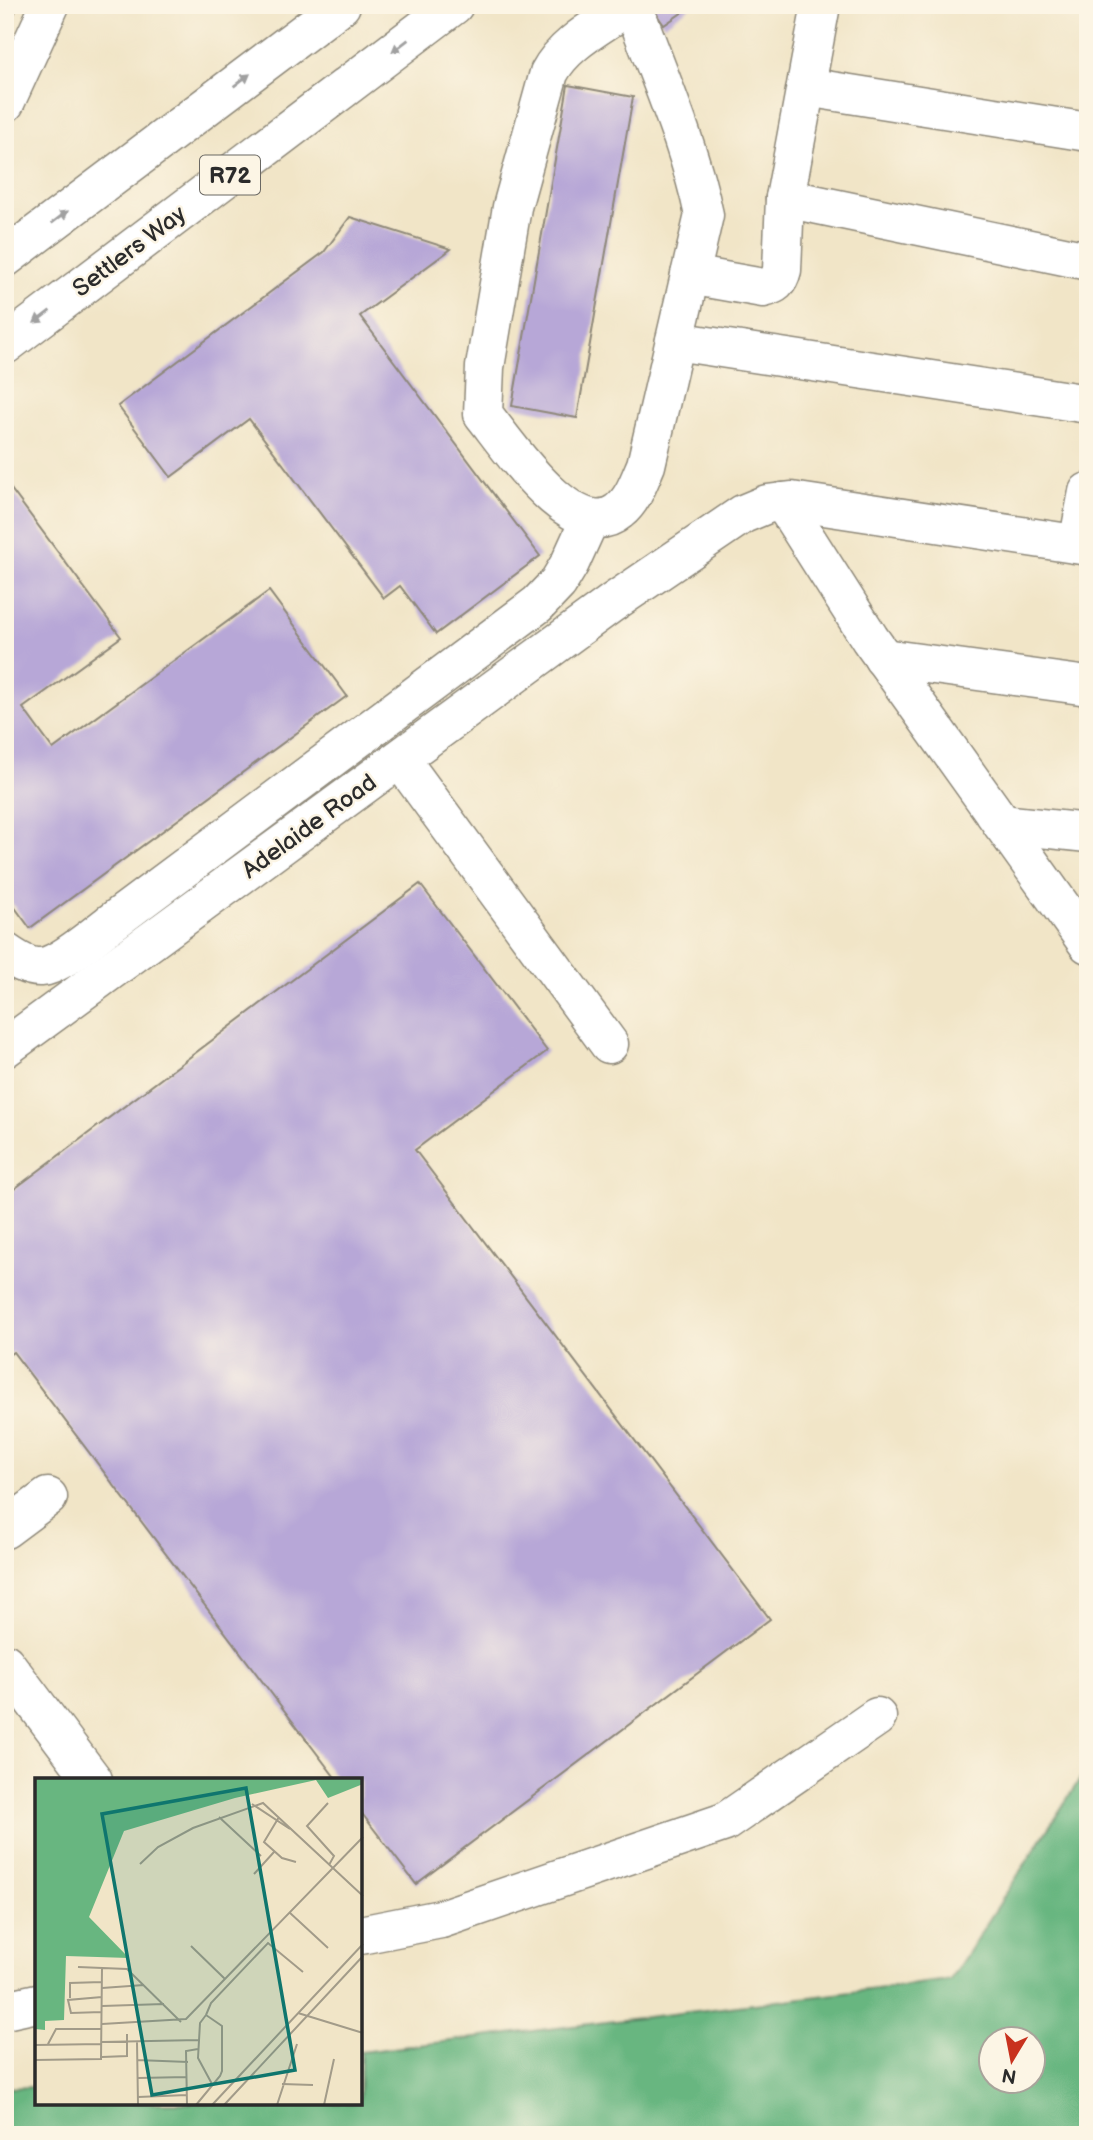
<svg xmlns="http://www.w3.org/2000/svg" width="1093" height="2140" font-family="'Balsamiq Sans',sans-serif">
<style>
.forest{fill:#68b680;stroke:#4a7056;stroke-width:2;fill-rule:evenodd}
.building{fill:#b7a7d7}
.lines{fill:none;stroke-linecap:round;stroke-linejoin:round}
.minor-casing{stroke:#8e8879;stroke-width:41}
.major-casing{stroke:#8e8879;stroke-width:41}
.minor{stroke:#fff;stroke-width:38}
.major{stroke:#fff;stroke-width:38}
.oneway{fill:#a0a0a0}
.labels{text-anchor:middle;stroke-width:5;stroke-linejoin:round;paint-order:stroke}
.shield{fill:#fcf5e5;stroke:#6a6863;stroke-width:2}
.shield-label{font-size:23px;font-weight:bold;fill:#2b2b2b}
.street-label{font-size:24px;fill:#2b2b2b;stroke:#fcf5e5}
.inset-road{fill:none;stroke:#a29b89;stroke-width:2}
.view{fill:#0f766e;fill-opacity:0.15;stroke:#0f766e;stroke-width:3.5}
.inset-edge{fill:none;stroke:#2b2b2b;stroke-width:3.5}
</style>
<rect width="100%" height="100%" fill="#fcf5e5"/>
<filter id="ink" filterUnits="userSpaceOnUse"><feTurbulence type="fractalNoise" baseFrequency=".0143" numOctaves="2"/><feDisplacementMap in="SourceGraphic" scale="14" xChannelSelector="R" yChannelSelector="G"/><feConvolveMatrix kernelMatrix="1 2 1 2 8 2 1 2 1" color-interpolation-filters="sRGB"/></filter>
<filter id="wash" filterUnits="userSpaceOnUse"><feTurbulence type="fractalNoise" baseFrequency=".00686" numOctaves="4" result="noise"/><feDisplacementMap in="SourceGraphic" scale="28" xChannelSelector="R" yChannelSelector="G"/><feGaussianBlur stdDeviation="1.57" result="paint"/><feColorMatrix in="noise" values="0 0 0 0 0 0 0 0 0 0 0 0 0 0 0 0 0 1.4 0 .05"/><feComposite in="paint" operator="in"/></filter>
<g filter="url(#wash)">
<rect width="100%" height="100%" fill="#f1e5c7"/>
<path class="forest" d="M1088 1767V2135H5V2088L37 2087V2103H360L361 2052 950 1980ZM992 2038H1034V2080H992Z"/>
<g id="blocks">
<g class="building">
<path d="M5 5H18L5 35Z"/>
<path d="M650 5H693L664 25Z"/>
<path d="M568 85 633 97 577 418 512 406Z"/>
<path d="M350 217 451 249 360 316 540 556 436 634 400 586 384 598 249 419 171 477 118 406 324 252Z"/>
<path d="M5 481 121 637 23 708 53 749 269 591 347 696 30 928 5 894Z"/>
<path d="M420 884 547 1051 415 1150 770 1619 416 1884 360 1811V1780H337L13 1352 5 1358V1196Z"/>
</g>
</g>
</g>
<g filter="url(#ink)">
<use href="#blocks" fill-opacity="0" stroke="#8e8879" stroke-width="2"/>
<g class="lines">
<defs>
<g id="minor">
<path d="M629 5C602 25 565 42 549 73L512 207 485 367 483 414C506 442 575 548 619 511 633 500 639 481 646 465L704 215C689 143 658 75 633 5"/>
<path d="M806 87 1088 132"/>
<path d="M5 103 50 5"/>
<path d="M785 198 1088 261"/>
<path d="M690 275 763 288C775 285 779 282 782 270L785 198 821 5"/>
<path d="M675 341 1088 404"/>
<path d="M783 502 870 639 1088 944"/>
<path d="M1078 544 1088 492"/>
<path d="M883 658 1088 686"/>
<path d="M400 759 609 1044"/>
<path d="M1002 824 1088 833"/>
<path d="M5 952C15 959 28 968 41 967 59 966 96 934 112 922L538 604 558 583 570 563 590 519"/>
<path d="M5 1048 612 603 743 514 767 504 791 501 1088 546"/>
<path d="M5 1529 48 1497"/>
<path d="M5 1663 93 1780"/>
<path d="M360 1935 441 1919 725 1822 877 1717"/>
<path d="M5 2010 37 2003"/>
</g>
<g id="major">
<path d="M5 258 341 5"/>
<path d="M5 345 454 5"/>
</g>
</defs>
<use href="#minor" class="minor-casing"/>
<use href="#major" class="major-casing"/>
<use href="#minor" class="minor"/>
<use href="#major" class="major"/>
</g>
<defs><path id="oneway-solid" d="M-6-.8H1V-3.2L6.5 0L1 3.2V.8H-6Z" transform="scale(1.75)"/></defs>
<g class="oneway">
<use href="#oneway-solid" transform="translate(400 46) rotate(143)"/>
<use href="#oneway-solid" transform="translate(242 80) rotate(-37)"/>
<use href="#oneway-solid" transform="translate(60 217) rotate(-37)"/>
<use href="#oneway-solid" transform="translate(42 317) rotate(143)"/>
</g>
</g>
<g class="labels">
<rect class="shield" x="200" y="155.5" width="60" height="39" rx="5"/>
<g class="shield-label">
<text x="230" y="183">R72</text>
</g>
<g class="street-label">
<text transform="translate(129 251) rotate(-37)" y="8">Settlers Way</text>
<text transform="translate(309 826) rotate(-36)" y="8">Adelaide Road</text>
</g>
</g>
<g transform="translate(35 1778)">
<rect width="327" height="327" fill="#f1e5c7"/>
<path d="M0 1H327L328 6 293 20 281 2 200 20 89 53 54 139 94 180 31 178 29 242 10 243V252L0 251Z" fill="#68b680"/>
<path class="inset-road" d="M293 25 272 48 299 78 294 87M217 26 255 51M184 39 226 78M244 39 229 64 247 80 261 84M105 86 123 69 158 50 228 25 328 118M219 96 239 74M254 134 293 170M156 168 190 201M43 189 92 191 146 244M67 210 109 207M67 219 33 222 36 235 67 234M35 220V205L67 204M67 228 129 226M263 235 328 255M171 237 176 225 233 165 268 194M67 246 151 241 328 59M67 264 164 262M102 264 103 327M13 266 21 251H67M0 267 67 266M67 279 92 278V256M0 282 66 281 67 190M102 282 153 284M103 300 152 299M247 306 278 307M103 319 152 317M152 327 151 273 163 271M161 327 185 298 187 293V248L171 237 165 245 163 280 177 306M177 327 328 166M189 327 328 178M242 327 262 266M289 327 299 281"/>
<path class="view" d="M211 10 260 292 117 317 67 36Z"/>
<rect width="327" height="327" class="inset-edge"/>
</g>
<rect width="1093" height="2140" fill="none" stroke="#fcf5e5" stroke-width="28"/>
<g transform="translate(1012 2060) rotate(190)"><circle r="33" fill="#fcf5e5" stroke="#a8a49b" stroke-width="2"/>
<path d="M0-5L12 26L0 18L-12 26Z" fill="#c8321e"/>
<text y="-10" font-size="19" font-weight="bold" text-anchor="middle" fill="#2b2b2b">N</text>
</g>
</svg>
